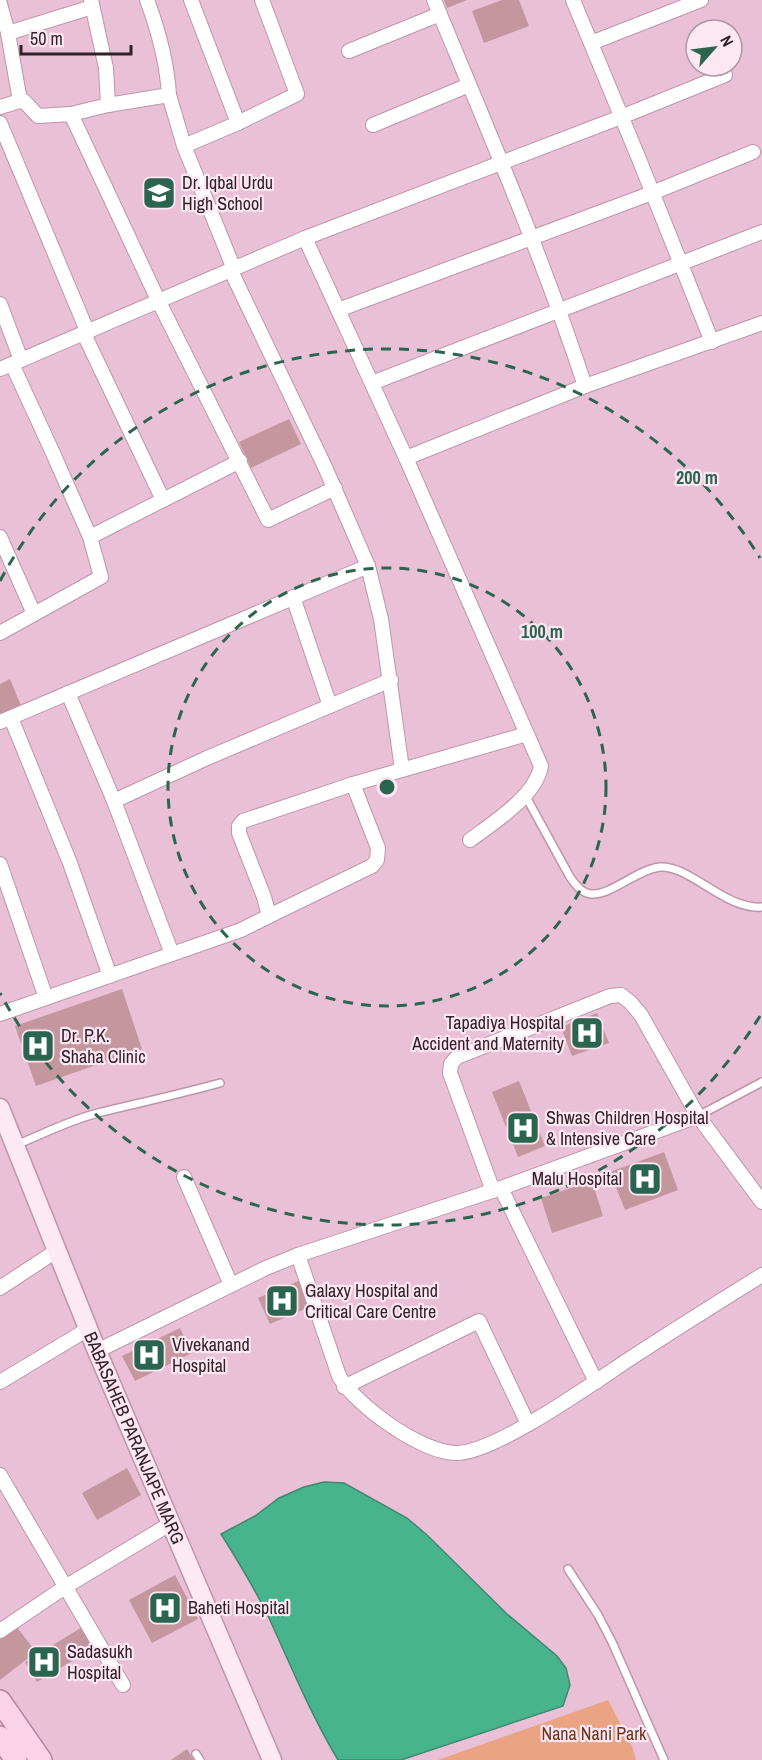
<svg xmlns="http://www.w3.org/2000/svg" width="762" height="1760" font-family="'Archivo Narrow',sans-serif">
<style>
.green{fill:#eaa484}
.water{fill:#47b48d;stroke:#40886f;stroke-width:1.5}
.building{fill:#c4979f}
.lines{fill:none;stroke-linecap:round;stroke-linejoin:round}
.lane-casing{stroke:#bd96aa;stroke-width:10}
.street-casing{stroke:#bd96aa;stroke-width:16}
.secondary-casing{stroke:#bd96aa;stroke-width:21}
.primary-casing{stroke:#b2829c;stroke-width:24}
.lane{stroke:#fff;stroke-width:7}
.street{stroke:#fff;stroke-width:14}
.secondary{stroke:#fde9f4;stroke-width:18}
.primary{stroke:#fbd3e8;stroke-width:21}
.ring{fill:none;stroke:#2b654f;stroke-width:3;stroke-dasharray:10 8}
.labels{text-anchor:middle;stroke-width:4.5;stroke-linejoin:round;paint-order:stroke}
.poi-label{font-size:18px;fill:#31222a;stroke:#fde7f2;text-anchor:start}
.street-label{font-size:18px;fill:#31222a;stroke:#fde7f2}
.park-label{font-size:18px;fill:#6c3519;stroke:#fde7f2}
.centre{fill:#2b654f;stroke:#fde7f2;stroke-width:3}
.ring-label{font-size:18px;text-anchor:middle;font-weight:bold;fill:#2b654f;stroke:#fde7f2;stroke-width:4.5;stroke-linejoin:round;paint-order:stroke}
</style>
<rect width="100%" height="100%" fill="#e9c0d5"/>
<path class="green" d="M608 1700 632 1746 636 1760H438Z"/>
<path class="water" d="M324 1482 344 1483 407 1518 427 1535 507 1614 557 1656 566 1668 570 1685 563 1706 401 1760H338C311 1715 291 1666 269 1618 255 1589 238 1561 221 1534L255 1516 279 1498 304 1487Z"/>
<g class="building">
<path d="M444 0H467L447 8Z"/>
<path d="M502 0H519L529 26 484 43 472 11Z"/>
<path d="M289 419 301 444 251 468 239 442Z"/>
<path d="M10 679 22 708 0 718V684Z"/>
<path d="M122 989 142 1049 36 1086 15 1026Z"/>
<path d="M597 1013 609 1043 572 1056 561 1027Z"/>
<path d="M519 1081 545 1146 518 1157 492 1092Z"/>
<path d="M664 1152 678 1190 625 1210 610 1172Z"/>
<path d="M592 1181 603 1216 552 1233 541 1198Z"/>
<path d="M303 1279 314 1305 270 1324 258 1298Z"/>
<path d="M180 1328 192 1353 135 1381 122 1356Z"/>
<path d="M127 1468 141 1495 97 1520 82 1493Z"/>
<path d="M175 1575 198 1619 152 1643 129 1600Z"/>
<path d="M16 1626 36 1652 0 1680V1639Z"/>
<path d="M84 1626 97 1646 37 1682 25 1662Z"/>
<path d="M187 1749 194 1760H171Z"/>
</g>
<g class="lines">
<defs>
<g id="lane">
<path d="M525 795 570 877C575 884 581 893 591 894 610 896 638 869 660 867 690 865 725 910 762 907"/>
<path d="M698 1116 762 1082"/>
<path d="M16 1145C43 1134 70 1120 98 1113 139 1103 180 1094 220 1083"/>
<path d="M568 1569 598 1615 612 1642 664 1760"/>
<path d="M196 1754 200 1760"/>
</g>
<g id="street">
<path d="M91 0 106 68 108 105"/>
<path d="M147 0C159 32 167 62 169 95"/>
<path d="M191 0 238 123 297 94 262 0"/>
<path d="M434 0C487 128 542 255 585 386"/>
<path d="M573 0 639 159 712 342"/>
<path d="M0 4 8 33"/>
<path d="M591 43 701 0"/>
<path d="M349 51 440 14"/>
<path d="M725 75 621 117 305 238 406 458 585 386 762 323"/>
<path d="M20 101 8 33 92 7"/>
<path d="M0 107 20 101H24L38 116 71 114 159 302 268 520 335 488"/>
<path d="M71 114 108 105 169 95 184 146 234 269"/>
<path d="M0 123 88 333"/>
<path d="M373 125 469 85"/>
<path d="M184 146 238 123"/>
<path d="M231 271 325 467 368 566 381 619 402 769"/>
<path d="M0 304 21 360"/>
<path d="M338 310 652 193 753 152"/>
<path d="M84 334 163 500"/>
<path d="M12 364 52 451 90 537"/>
<path d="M0 369 305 238"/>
<path d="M372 383 762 232"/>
<path d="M406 458 541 766C536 796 493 823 470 840"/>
<path d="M0 537 34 614"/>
<path d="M293 597 330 706"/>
<path d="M0 633 101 577 90 537 240 461"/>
<path d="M68 693 114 801 207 758 391 680"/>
<path d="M11 718 70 863 110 976"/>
<path d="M0 722 368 566"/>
<path d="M114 801 172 954"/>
<path d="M0 864 46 998"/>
<path d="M269 916 372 866 377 860 378 848 353 784"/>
<path d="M0 1014 241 930 269 916 264 897 239 833V826L243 821 353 784 527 734"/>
<path d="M184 1177 231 1285"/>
<path d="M501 1188 596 1382"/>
<path d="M493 1191 450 1073 451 1064 457 1057 610 996 621 995 630 1002 641 1015 698 1116"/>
<path d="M298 1255 339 1376C355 1405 423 1454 457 1453 495 1453 593 1383 628 1360 672 1331 717 1303 762 1275"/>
<path d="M0 1288 56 1251"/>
<path d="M97 1351 266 1268 298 1255 501 1188 698 1116 762 1202"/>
<path d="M0 1382 88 1329"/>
<path d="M344 1387 479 1321 528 1424"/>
<path d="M0 1475 123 1685"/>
<path d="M0 1631 65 1587 170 1524"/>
</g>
<path id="secondary" d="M0 1108 97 1351 272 1760"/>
<g id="primary">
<path d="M0 1701 41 1760"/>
<path d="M0 1737 16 1760"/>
</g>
</defs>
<use href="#lane" class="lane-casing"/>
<use href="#street" class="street-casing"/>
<use href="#secondary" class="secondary-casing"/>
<use href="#primary" class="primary-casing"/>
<use href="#lane" class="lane"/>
<use href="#street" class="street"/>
<use href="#secondary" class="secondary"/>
<use href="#primary" class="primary"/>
</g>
<g class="ring">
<circle cx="387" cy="787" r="219"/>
<path d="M760 1016A438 438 0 0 1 0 993M0 581A438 438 0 0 1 760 558"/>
</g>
<defs>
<symbol id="school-square" viewBox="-11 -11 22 22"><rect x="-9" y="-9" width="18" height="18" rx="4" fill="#2b654f" stroke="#fde7f2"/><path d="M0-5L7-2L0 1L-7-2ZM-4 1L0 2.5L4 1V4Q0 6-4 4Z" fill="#fff"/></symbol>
<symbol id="hospital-square" viewBox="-11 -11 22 22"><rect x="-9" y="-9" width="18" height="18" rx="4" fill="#2b654f" stroke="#fde7f2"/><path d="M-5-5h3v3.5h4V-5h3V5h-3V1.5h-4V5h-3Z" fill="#fff"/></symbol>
</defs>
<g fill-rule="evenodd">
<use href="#school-square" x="140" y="174" width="38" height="38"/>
<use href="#hospital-square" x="568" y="1014" width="38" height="38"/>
<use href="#hospital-square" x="19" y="1027" width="38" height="38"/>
<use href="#hospital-square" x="504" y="1109" width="38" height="38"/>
<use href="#hospital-square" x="626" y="1160" width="38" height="38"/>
<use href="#hospital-square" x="263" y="1282" width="38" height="38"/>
<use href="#hospital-square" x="130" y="1336" width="38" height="38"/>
<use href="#hospital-square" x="146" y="1589" width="38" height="38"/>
<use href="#hospital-square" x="25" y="1643" width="38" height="38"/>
</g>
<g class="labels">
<g class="poi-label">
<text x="182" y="189">Dr. Iqbal Urdu<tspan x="182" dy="21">High School</tspan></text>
<text x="564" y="1029" text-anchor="end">Tapadiya Hospital<tspan x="564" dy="21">Accident and Maternity</tspan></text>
<text x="61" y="1042">Dr. P.K.<tspan x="61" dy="21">Shaha Clinic</tspan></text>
<text x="546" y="1124">Shwas Children Hospital<tspan x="546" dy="21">&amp; Intensive Care</tspan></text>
<text x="622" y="1185" text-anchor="end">Malu Hospital</text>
<text x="305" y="1297">Galaxy Hospital and<tspan x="305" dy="21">Critical Care Centre</tspan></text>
<text x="172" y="1351">Vivekanand<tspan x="172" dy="21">Hospital</tspan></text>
<text x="188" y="1614">Baheti Hospital</text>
<text x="67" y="1658">Sadasukh<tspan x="67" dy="21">Hospital</tspan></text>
</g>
<g class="street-label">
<text transform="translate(134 1438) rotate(67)" y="6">BABASAHEB PARANJAPE MARG</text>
</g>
<g class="park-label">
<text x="594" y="1740">Nana Nani Park</text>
</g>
</g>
<circle cx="387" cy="787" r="9" class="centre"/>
<g class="ring-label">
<text x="697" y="484">200 m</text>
<text x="542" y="638">100 m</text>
</g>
<g transform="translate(714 48) rotate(62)"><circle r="28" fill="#fde7f2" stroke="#ab98a2" stroke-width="1.5"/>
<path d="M0-4.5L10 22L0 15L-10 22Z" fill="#2b654f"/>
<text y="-9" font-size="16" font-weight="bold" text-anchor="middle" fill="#31222a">N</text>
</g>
<path d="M21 45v9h110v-9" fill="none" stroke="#31222a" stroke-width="3"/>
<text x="30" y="45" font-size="18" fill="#31222a" stroke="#fde7f2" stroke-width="4.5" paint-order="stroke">50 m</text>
</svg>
